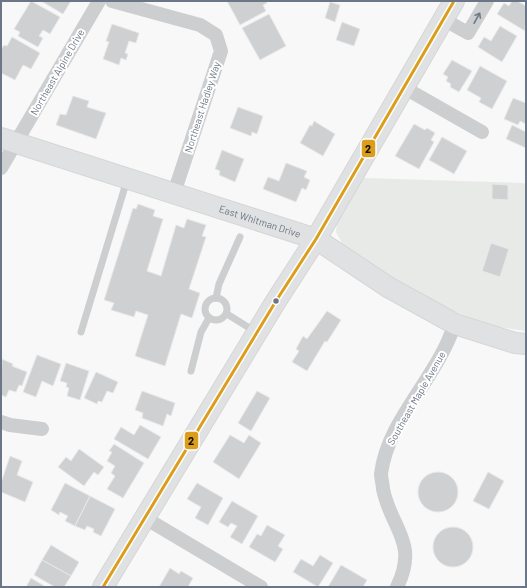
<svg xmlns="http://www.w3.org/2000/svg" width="527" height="588" font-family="Barlow,sans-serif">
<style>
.green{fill:#e7eae6}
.building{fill:#cfd0d2;stroke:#e8e8e8}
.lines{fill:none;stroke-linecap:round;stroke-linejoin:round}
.secondary-casing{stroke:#d5d6d7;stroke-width:22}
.service{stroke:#cdcecf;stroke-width:7}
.minor{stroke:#cdcecf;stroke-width:14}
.secondary{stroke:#e0e1e2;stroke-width:20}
.bus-1-casing{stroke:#fff;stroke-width:6}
.bus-1{stroke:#db9d1b;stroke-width:3}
.oneway{stroke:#707b8a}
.bus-dot{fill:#6b7786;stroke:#fff;stroke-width:1.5}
.labels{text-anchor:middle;stroke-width:4;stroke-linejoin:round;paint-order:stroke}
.street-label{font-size:10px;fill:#6b7786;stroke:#fff}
.line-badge{stroke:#fff;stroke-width:1.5}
.pale-badge-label{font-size:11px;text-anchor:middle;font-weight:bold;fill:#111}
</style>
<rect width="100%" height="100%" fill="#f8f8f8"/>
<path class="green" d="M362 178 523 183 526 185V331L491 326 449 309 389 275 343 245 336 232 338 215Z"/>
<g class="building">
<path d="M31 1 60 17 50 34 43 30 39 36 43 38 38 47 18 36 20 32 14 29Z"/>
<path d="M41 1H71L63 14Z"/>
<path d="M227 1H266L267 3 263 5 266 11 240 25Z"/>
<path d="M512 1H517L526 6 525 31 497 14 504 3 509 6Z"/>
<path d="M330 2 340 5 335 22 325 18Z"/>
<path d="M269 14 286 46 260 60 242 28Z"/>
<path d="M342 22 360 29 354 46 336 40Z"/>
<path d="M112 24 139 33 136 43 129 41 125 53 128 54 126 60 121 58 119 65 103 59 109 42 106 41Z"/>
<path d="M500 26 517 36 502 62 478 47 484 37 491 41Z"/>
<path d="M12 37 40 53 31 69 23 65 15 80 1 73V50L4 45 7 46Z"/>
<path d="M452 60 472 71 459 92 450 87 451 84 446 81 448 77 443 74Z"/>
<path d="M480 66 507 81 492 109 479 102 481 98 467 90Z"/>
<path d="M73 96 89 101 87 107 106 113 96 139 56 125 60 114 66 115Z"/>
<path d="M513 98 526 103V124L520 121 518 125 504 119Z"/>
<path d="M238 107 263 116 257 134 252 132 251 136 230 128Z"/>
<path d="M314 121 335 134 323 156 300 143 310 125 312 126Z"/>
<path d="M414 124 425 130 427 128 435 133 431 140 434 142 419 169 395 156Z"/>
<path d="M512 125 526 132V148L506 139Z"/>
<path d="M442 137 467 151 454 174 429 160Z"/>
<path d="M222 150 244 159 235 182 219 175 220 171 215 169Z"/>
<path d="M286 163 307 171 304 177 310 180 306 190 302 188 296 202 263 189 268 177 279 181Z"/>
<path d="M492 184 508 185V200L492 199Z"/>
<path d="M138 204 155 210 153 216 163 219 147 271 161 276 176 225 184 228 187 219 206 225 202 236 206 237 189 289 200 293 192 318 181 314 165 366 135 356 148 315 136 311 134 317 111 310 114 303 104 300 133 208 136 209Z"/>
<path d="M491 243 509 249 500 277 482 271Z"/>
<path d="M327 311 341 320 327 342 325 341 307 371 292 362 299 351 296 349 303 336 307 339Z"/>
<path d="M37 355 61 364 53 386 42 381 36 397 23 392Z"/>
<path d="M2 359 13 364 12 366 27 372 22 386 19 385 16 392 9 390 6 397 1 395Z"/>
<path d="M66 363 89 371 80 400 67 396 69 388 66 387 67 383 60 381Z"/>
<path d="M96 372 118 382 113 393 107 391 102 402 98 401 97 404 84 398Z"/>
<path d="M142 391 175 403 171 416 167 414 163 426 142 418 143 413 135 410Z"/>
<path d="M257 391 270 398 251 431 238 423Z"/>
<path d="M140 425 161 437 148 459 114 439 121 427 134 435Z"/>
<path d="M230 435 244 443 249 435 261 443 239 479 213 462Z"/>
<path d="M114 444 144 463 123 498 107 489 115 476 111 473 115 466 107 461 112 452 109 451Z"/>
<path d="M79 449 104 467 98 475 94 472 84 486 58 467 66 457 71 461Z"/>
<path d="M10 456 22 461 17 475 33 482 25 502 1 492V483Z"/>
<path d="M488 472 504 481 489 509 473 501Z"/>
<circle cx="438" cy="492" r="20"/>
<path d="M65 483 90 496 75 526 65 521 68 516 60 512 59 515 51 510Z"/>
<path d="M197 483 223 498 208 525 195 518 201 507 187 499Z"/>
<path d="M90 496 115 509 101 536 93 532 94 529 87 526 85 530 75 526Z"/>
<path d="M232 501 258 516 242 544 230 537 237 526 231 523 228 527 219 522Z"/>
<path d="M267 525 285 535 278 546 283 549 275 562 249 547 257 534 261 536Z"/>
<circle cx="453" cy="547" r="20"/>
<path d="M51 545 79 562 71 576 42 560Z"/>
<path d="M320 555 333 563 318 587 293 572 301 559 313 566Z"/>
<path d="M42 560 71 576 64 587H55L34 575Z"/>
<path d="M341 565 367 580 363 587H328Z"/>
<path d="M170 568 179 574 181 571 193 578 188 587H159Z"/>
<path d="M31 578 46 587H26Z"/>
</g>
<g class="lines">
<defs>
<g id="secondary">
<path id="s1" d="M1 138 316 239 388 287 455 324 515 343 526 344"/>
<path d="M103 587 276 301 316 239 454 1"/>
</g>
</defs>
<use href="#secondary" class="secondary-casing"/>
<g class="service">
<circle cx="216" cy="309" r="11"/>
<path d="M216 298 219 284 240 237"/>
<path d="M227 314 256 332"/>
<path d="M81 332 127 180"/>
<path d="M191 371 201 332 209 318"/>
</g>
<g class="minor">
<path d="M112 1 200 25 216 35 221 51 174 193"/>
<path d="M443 19 468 33 487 1"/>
<path d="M403 87 482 132"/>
<path d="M1 168 99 1"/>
<path d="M1 422 10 425 42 429"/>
<path d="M145 518 261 587"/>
<path d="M397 587C419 542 391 529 383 489 383 484 381 479 381 474 386 430 421 393 441 355 447 345 451 334 455 324"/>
</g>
<use href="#secondary" class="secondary"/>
<defs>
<path id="bus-1" d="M103 587 276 301 316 239 454 1"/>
</defs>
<use href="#bus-1" class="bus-1-casing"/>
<use href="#bus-1" class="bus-1"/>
</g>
<defs><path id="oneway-shaft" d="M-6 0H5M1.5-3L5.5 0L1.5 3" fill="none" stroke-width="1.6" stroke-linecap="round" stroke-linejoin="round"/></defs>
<use class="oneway" href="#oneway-shaft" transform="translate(477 18) rotate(-61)"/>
<circle class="bus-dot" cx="276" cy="301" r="3.5"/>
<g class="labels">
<g class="street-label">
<text transform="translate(57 72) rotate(-60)" y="4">Northeast Alpine Drive</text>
<text transform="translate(202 107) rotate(-72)" y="4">Northeast Hadley Way</text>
<text dy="4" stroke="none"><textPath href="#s1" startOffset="272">East Whitman Drive</textPath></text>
<text transform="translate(416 398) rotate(-60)" y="4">Southeast Maple Avenue</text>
</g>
</g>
<g class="line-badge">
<rect x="361" y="139" width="15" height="19" rx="4" fill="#db9d1b"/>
<rect x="184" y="431" width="15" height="19" rx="4" fill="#db9d1b"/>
</g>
<g class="pale-badge-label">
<text x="368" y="153">2</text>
<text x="191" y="445">2</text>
</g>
<rect width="527" height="588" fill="none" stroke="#6b7786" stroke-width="4"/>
</svg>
